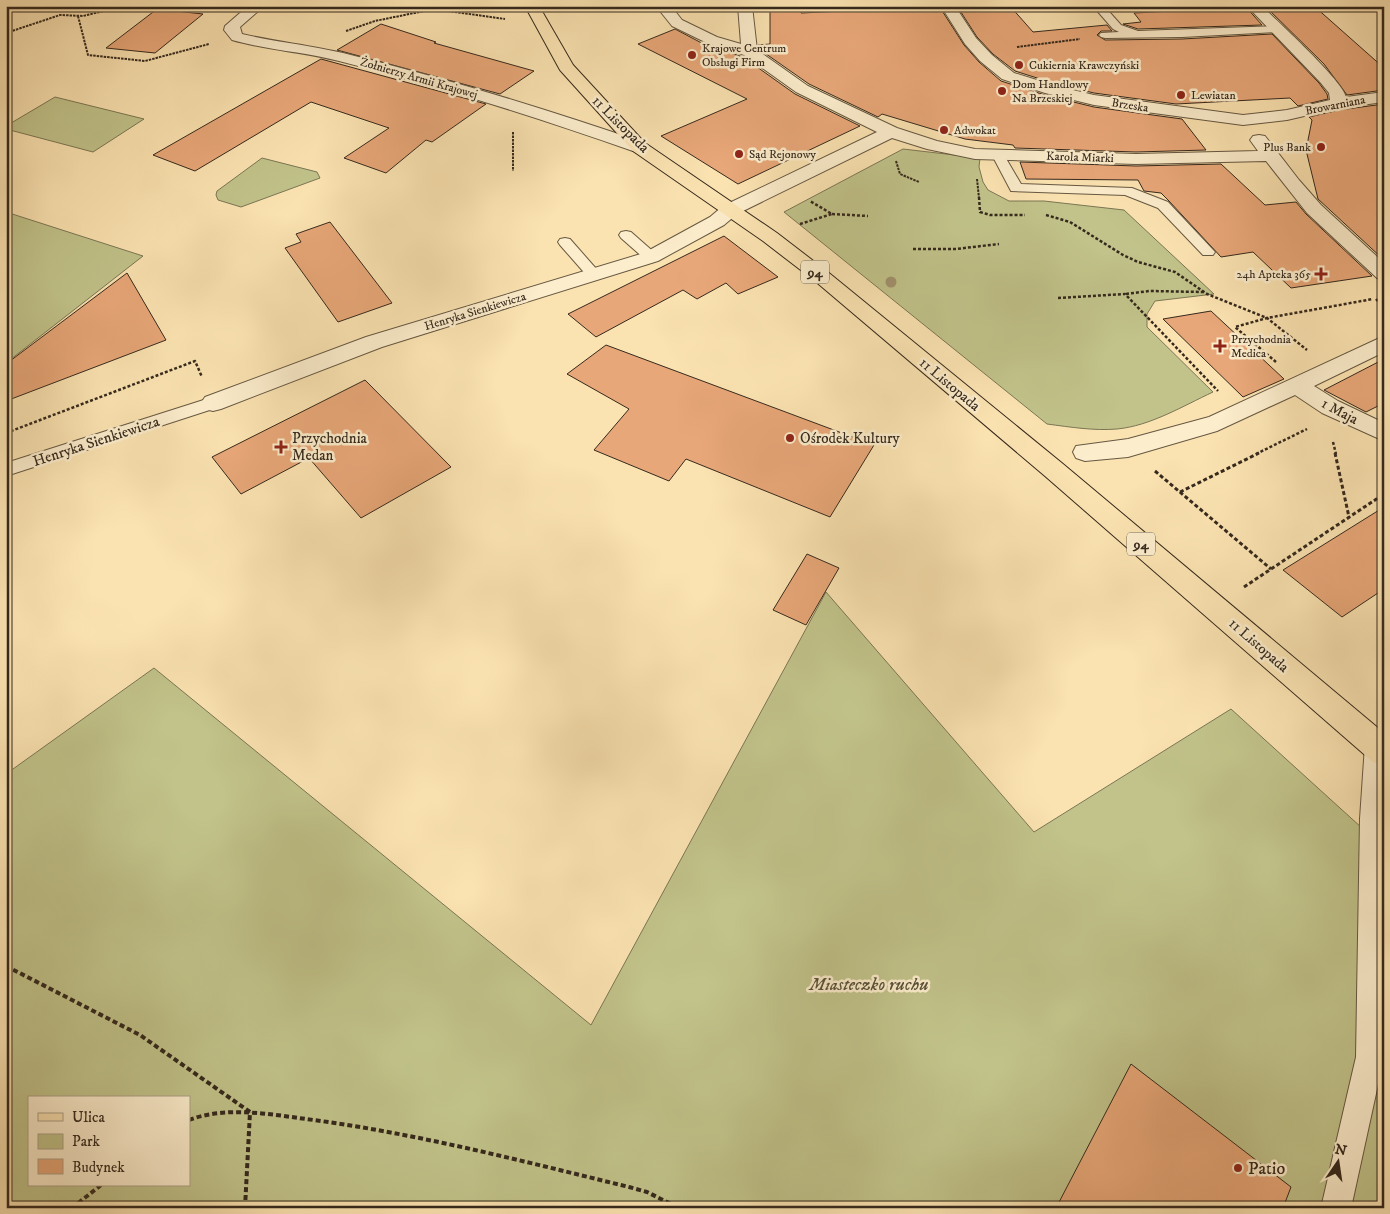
<svg xmlns="http://www.w3.org/2000/svg" width="1390" height="1214" font-family="'IM FELL DW Pica',serif">
<style>
.green{fill:#c1c38a;stroke:#7b7654;fill-rule:evenodd}
.building{fill:#e8a778;stroke:#35291d}
.lines{fill:none;stroke-linecap:round;stroke-linejoin:round}
.service-casing{stroke:#665842;stroke-width:2}
.minor-casing{stroke:#665842;stroke-width:2}
.primary-casing{stroke:#35291d;stroke-width:2}
.path-far3{stroke:#35291d;stroke-width:2;stroke-dasharray:2.5 1;stroke-linecap:butt}
.path-far2{stroke:#35291d;stroke-width:2.5;stroke-dasharray:3 2;stroke-linecap:butt}
.path-far1{stroke:#35291d;stroke-width:3;stroke-dasharray:4 2.5;stroke-linecap:butt}
.path{stroke:#35291d;stroke-width:4;stroke-dasharray:5 3;stroke-linecap:butt}
.service{fill:#fcedcc;fill-rule:evenodd}
.minor{fill:#fcedcc;fill-rule:evenodd}
.primary{fill:#fbe3b1;fill-rule:evenodd}
.tree{fill:#a1926e}
.poi-dot{fill:#8f2418;stroke:#fcedcc;stroke-width:2}
.labels{text-anchor:middle;stroke-width:5;stroke-linejoin:round;paint-order:stroke}
.far-poi-label{font-size:12px;fill:#35291d;stroke:#fcedcc;text-anchor:start}
.far-street-label{font-size:12px;fill:#35291d;stroke:#fcedcc}
.shield{fill:#fcedcc;stroke:#716452;stroke-width:1}
.shield-label{font-size:14px;font-weight:bold;fill:#35291d}
.street-label{font-size:15px;fill:#35291d;stroke:#fcedcc}
.poi-label{font-size:15px;fill:#35291d;stroke:#fcedcc;text-anchor:start}
.near-park-label{font-size:18px;font-style:italic;fill:#585038;stroke:#fcedcc}
.near-poi-label{font-size:18px;fill:#35291d;stroke:#fcedcc;text-anchor:start}
</style>
<rect width="100%" height="100%" fill="#fbe3b1"/>
<filter id="stains"><feTurbulence type="fractalNoise" baseFrequency=".004" numOctaves="4"/><feColorMatrix values="0 0 0 0 .2 0 0 0 0 .09 0 0 0 0 .02 0 0 0 .5 -.17"/></filter>
<radialGradient id="worn" r=".72"><stop offset=".6" stop-color="#630" stop-opacity="0"/><stop offset="1" stop-color="#630" stop-opacity=".3"/></radialGradient>
<g class="green">
<path d="M55 97 144 119 93 152 6 129V126Z"/>
<path d="M903 149 980 158 979 167 983 182 988 190 1009 201H1044L1124 210 1214 294 1155 301 1147 314V327L1213 392C1183 406 1150 426 1117 429 1094 431 1070 427 1047 424L784 212Z"/>
<path d="M262 158 317 172 320 178 241 207 218 200 216 195 217 191Z"/>
<path d="M6 212 143 256 6 363Z"/>
<path d="M826 592 1034 832 1231 709 1384 848V1208H6V774L154 668 591 1025ZM29 1098H189V1185H29Z"/>
</g>
<g class="building">
<path d="M770 6H801V13L885 9 883 6H939L964 45 979 62 1001 81 1045 95 1094 107 1182 119 1206 150 1136 152 1015 148 1013 145 965 139 882 114 878 117 809 84 759 49 758 45 770 44Z"/>
<path d="M957 6H1010L1033 32 1107 25 1112 31H1101L1097 35 1105 40 1182 39 1272 34 1319 83 1327 94 1328 99 1298 106 1290 98 1176 104 1094 93 1056 84 1015 71 993 54 977 37Z"/>
<path d="M1208 6H1245L1262 25 1138 29 1123 24 1141 22 1134 13 1211 9Z"/>
<path d="M1265 6H1314L1384 68V90L1347 95 1324 64Z"/>
<path d="M157 9 203 14 155 53 106 48Z"/>
<path d="M381 24 436 42 434 43 534 71 500 94 337 50Z"/>
<path d="M675 29 713 49H718L743 57 795 94 860 126 738 184 661 136 747 99 638 44Z"/>
<path d="M321 59 486 104 432 142 426 140 386 173 344 158 389 128 311 102 195 171 153 155Z"/>
<path d="M1384 104V260L1318 199 1306 150 1312 120 1309 117 1339 110Z"/>
<path d="M1020 162 1136 166 1221 164 1265 205 1296 202 1306 214 1372 276 1291 288 1253 252 1221 257 1169 201 1161 193 1144 191 1138 180 1026 179Z"/>
<path d="M330 222 392 303 338 322 285 248 301 242 296 234Z"/>
<path d="M724 236 778 277 738 294 726 283 697 299 683 290 596 337 568 314Z"/>
<path d="M127 273 166 340 6 401V364Z"/>
<path d="M1211 311 1284 379 1243 397 1163 319Z"/>
<path d="M606 345 874 445 830 517 686 459 669 481 594 450 629 409 567 374Z"/>
<path d="M1384 359V403L1366 412 1324 390Z"/>
<path d="M365 380 451 467 361 518 309 458 241 494 212 457Z"/>
<path d="M1384 507V589L1342 617 1283 570Z"/>
<path d="M807 554 839 568 806 625 773 610Z"/>
<path d="M1131 1064 1291 1187 1283 1208H1056Z"/>
</g>
<g class="lines">
<defs>
<g id="service">
<path d="M1093 6H1104L1121 25 1138 31 1278 26 1283 29 1278 32 1182 37 1105 38 1101 37 1099 35 1101 33 1119 32 1113 29Z"/>
<path d="M998 151 1004 155 1021 184 1132 188 1168 202 1215 252 1213 255H1203L1158 208 1125 195 1011 191 992 155Z"/>
<path d="M626 231 631 232 656 254 658 257 656 260H646L621 238 619 235 621 232Z"/>
<path d="M565 238 570 239 599 272 601 275 599 278H589L560 245 558 242 560 239Z"/>
<path d="M213 397 219 399 221 403 219 407 6 476V463Z"/>
<path d="M1376 735 1384 738V1057L1351 1208H1321L1356 1057 1360 819 1365 745 1368 738Z"/>
</g>
<g id="minor">
<path d="M248 6H264L240 27 242 34C276 42 310 45 343 53 445 78 546 109 645 143L648 147 645 151 639 152 633 151C536 117 439 86 339 61 304 52 267 50 232 40L224 30 225 26Z"/>
<path d="M656 6H671L682 20 717 37 741 44 738 6H752L757 50 808 86 897 128 937 141 975 149 1136 154 1258 151 1250 140 1253 136 1259 135 1265 136 1299 180 1321 205 1384 263V280L1377 278 1307 213 1266 161 1136 164 975 159 927 149 892 138 737 214 724 225 658 261 382 347 221 409 213 411 205 409 201 403 205 397 366 337 644 253 710 217 723 206 877 132 796 92 744 55 707 43 672 26Z"/>
<path d="M941 6H955L976 38 992 55 1014 73 1056 86 1094 95 1243 115 1287 110 1330 100 1329 93 1320 82 1247 6H1262C1278 22 1343 81 1346 97L1384 92V102L1339 108 1287 120 1243 125 1094 105 1045 93 1002 79 980 61 965 44Z"/>
<path d="M1384 336V352L1314 386 1338 401 1384 423V441L1322 413 1295 395 1217 431 1128 457 1085 461 1076 458 1073 452 1076 446 1128 439 1209 417Z"/>
</g>
<path id="primary" d="M525 6H539L573 65 645 143 777 233 829 273 1063 464 1384 733V766L1373 762 1045 476 815 281 763 241 633 151 560 70Z"/>
</defs>
<use href="#service" class="service-casing"/>
<use href="#minor" class="minor-casing"/>
<use href="#primary" class="primary-casing"/>
<g class="path-far3">
<path d="M434 9 505 19"/>
<path d="M435 9 442 6"/>
<path d="M78 16 88 55 145 61 209 44"/>
<path d="M346 31 375 21 434 9 405 6"/>
<path d="M6 33 60 15 83 16 124 6"/>
<path d="M1017 47 1080 39"/>
<path d="M513 132V171"/>
<path d="M896 161 900 174 919 182"/>
<path d="M977 179 979 198"/>
</g>
<g class="path-far2">
<path d="M979 197 980 212 990 215H1025"/>
<path d="M832 214 868 216"/>
<path d="M1046 215 1070 222 1123 255 1138 262 1175 272 1207 294 1267 318 1307 350"/>
<path d="M800 224 832 214 810 201"/>
<path d="M913 249H956L999 244"/>
<path d="M1126 294 1149 291 1204 292"/>
<path d="M1058 298 1125 294 1218 391"/>
<path d="M1376 299 1384 308"/>
<path d="M1276 362 1235 327 1267 318 1373 299"/>
<path d="M6 433 195 361 202 377"/>
<path d="M1333 442 1336 454"/>
<path d="M1256 454 1307 429"/>
</g>
<g class="path-far1">
<path d="M1335 453 1349 517"/>
<path d="M1155 471 1271 569"/>
<path d="M1180 492 1259 453"/>
<path d="M1244 587 1384 494"/>
</g>
<g class="path">
<path d="M6 966 140 1035 250 1112"/>
<path d="M189 1120C226 1106 268 1114 306 1119 415 1133 522 1161 629 1187L647 1192 679 1208"/>
<path d="M72 1208 101 1185"/>
<path d="M245 1208 250 1112"/>
</g>
<use href="#service" class="service"/>
<use href="#minor" class="minor"/>
<use href="#primary" class="primary"/>
</g>
<circle class="tree" cx="891" cy="282" r="5.5"/>
<g class="poi-dot">
<circle cx="692" cy="55" r="5"/>
<circle cx="1019" cy="65" r="5"/>
<circle cx="1002" cy="91" r="5"/>
<circle cx="1181" cy="95" r="5"/>
<circle cx="944" cy="130" r="5"/>
<circle cx="1321" cy="147" r="5"/>
<circle cx="739" cy="154" r="5"/>
<path d="M1318.5 266.5h5v5h5v5h-5v5h-5v-5h-5v-5h5z"/>
<path d="M1217.5 338.5h5v5h5v5h-5v5h-5v-5h-5v-5h5z"/>
<circle cx="790" cy="438" r="5"/>
<path d="M278.5 439.5h5v5h5v5h-5v5h-5v-5h-5v-5h5z"/>
<circle cx="1238" cy="1168" r="5"/>
</g>
<g class="labels">
<g class="far-poi-label">
<text x="702" y="52">Krajowe Centrum<tspan x="702" dy="14">Obsługi Firm</tspan></text>
<text x="1029" y="69">Cukiernia Krawczyński</text>
<text x="1012" y="88">Dom Handlowy<tspan x="1012" dy="14">Na Brzeskiej</tspan></text>
<text x="1191" y="99">Lewiatan</text>
<text x="954" y="134">Adwokat</text>
<text x="1311" y="151" text-anchor="end">Plus Bank</text>
<text x="749" y="158">Sąd Rejonowy</text>
<text x="1311" y="278" text-anchor="end">24h Apteka 365</text>
<text x="1231" y="343">Przychodnia<tspan x="1231" dy="14">Medica</tspan></text>
</g>
<g class="far-street-label">
<text transform="translate(419 78) rotate(16)" y="4">Żołnierzy Armii Krajowej</text>
<text transform="translate(1130 105) rotate(9)" y="4">Brzeska</text>
<text transform="translate(1335 105) rotate(-11)" y="4">Browarniana</text>
<text transform="translate(1080 157) rotate(2)" y="4">Karola Miarki</text>
<text transform="translate(475 311) rotate(-17)" y="4">Henryka Sienkiewicza</text>
</g>
<g class="shield">
<rect x="801" y="260.5" width="28" height="23" rx="4"/>
<rect x="1127" y="532.5" width="28" height="23" rx="4"/>
</g>
<g class="shield-label">
<text x="815" y="277">94</text>
<text x="1141" y="549">94</text>
</g>
<g class="street-label">
<text transform="translate(621 124) rotate(45)" y="5">11 Listopada</text>
<text transform="translate(950 384) rotate(40)" y="5">11 Listopada</text>
<text transform="translate(1340 411) rotate(28)" y="5">1 Maja</text>
<text transform="translate(96 441) rotate(-18)" y="5">Henryka Sienkiewicza</text>
<text transform="translate(1259 645) rotate(41)" y="5">11 Listopada</text>
</g>
<g class="poi-label">
<text x="292" y="443">Przychodnia<tspan x="292" dy="17">Medan</tspan></text>
<text x="800" y="443">Ośrodek Kultury</text>
</g>
<g class="near-park-label">
<text x="869" y="990">Miasteczko ruchu</text>
</g>
<g class="near-poi-label">
<text x="1248" y="1174">Patio</text>
</g>
</g>
<rect width="1390" height="1214" fill="none" stroke="#fbe3b1" stroke-width="25"/>
<rect x="8" y="8" width="1375" height="1199" fill="none" stroke="#35291d" stroke-width="2.5"/>
<rect x="12" y="12" width="1365" height="1189" fill="none" stroke="#35291d"/>
<rect x="28" y="1096" width="162" height="90" fill="#fcedcc" stroke="#ac9f86"/>
<rect x="38" y="1113" width="25" height="8" fill="#fbe3b1" stroke="#ac9f86"/>
<text x="72" y="1122" font-size="15" fill="#35291d">Ulica</text>
<rect x="38" y="1134" width="25" height="15" fill="#c1c38a" stroke="#ac9f86"/>
<text x="72" y="1146" font-size="15" fill="#35291d">Park</text>
<rect x="38" y="1159" width="25" height="15" fill="#e8a778" stroke="#ac9f86"/>
<text x="72" y="1172" font-size="15" fill="#35291d">Budynek</text>
<g transform="translate(1338 1162) rotate(13)" stroke="#fcedcc" stroke-width="4" paint-order="stroke">
<path d="M0-4L9 19L0 12L-9 19Z" fill="#35291d"/>
<text y="-8" font-size="14" font-weight="bold" text-anchor="middle" fill="#35291d">N</text>
</g>
<rect width="100%" height="100%" filter="url(#stains)"/>
<rect width="100%" height="100%" fill="url(#worn)"/>
</svg>
